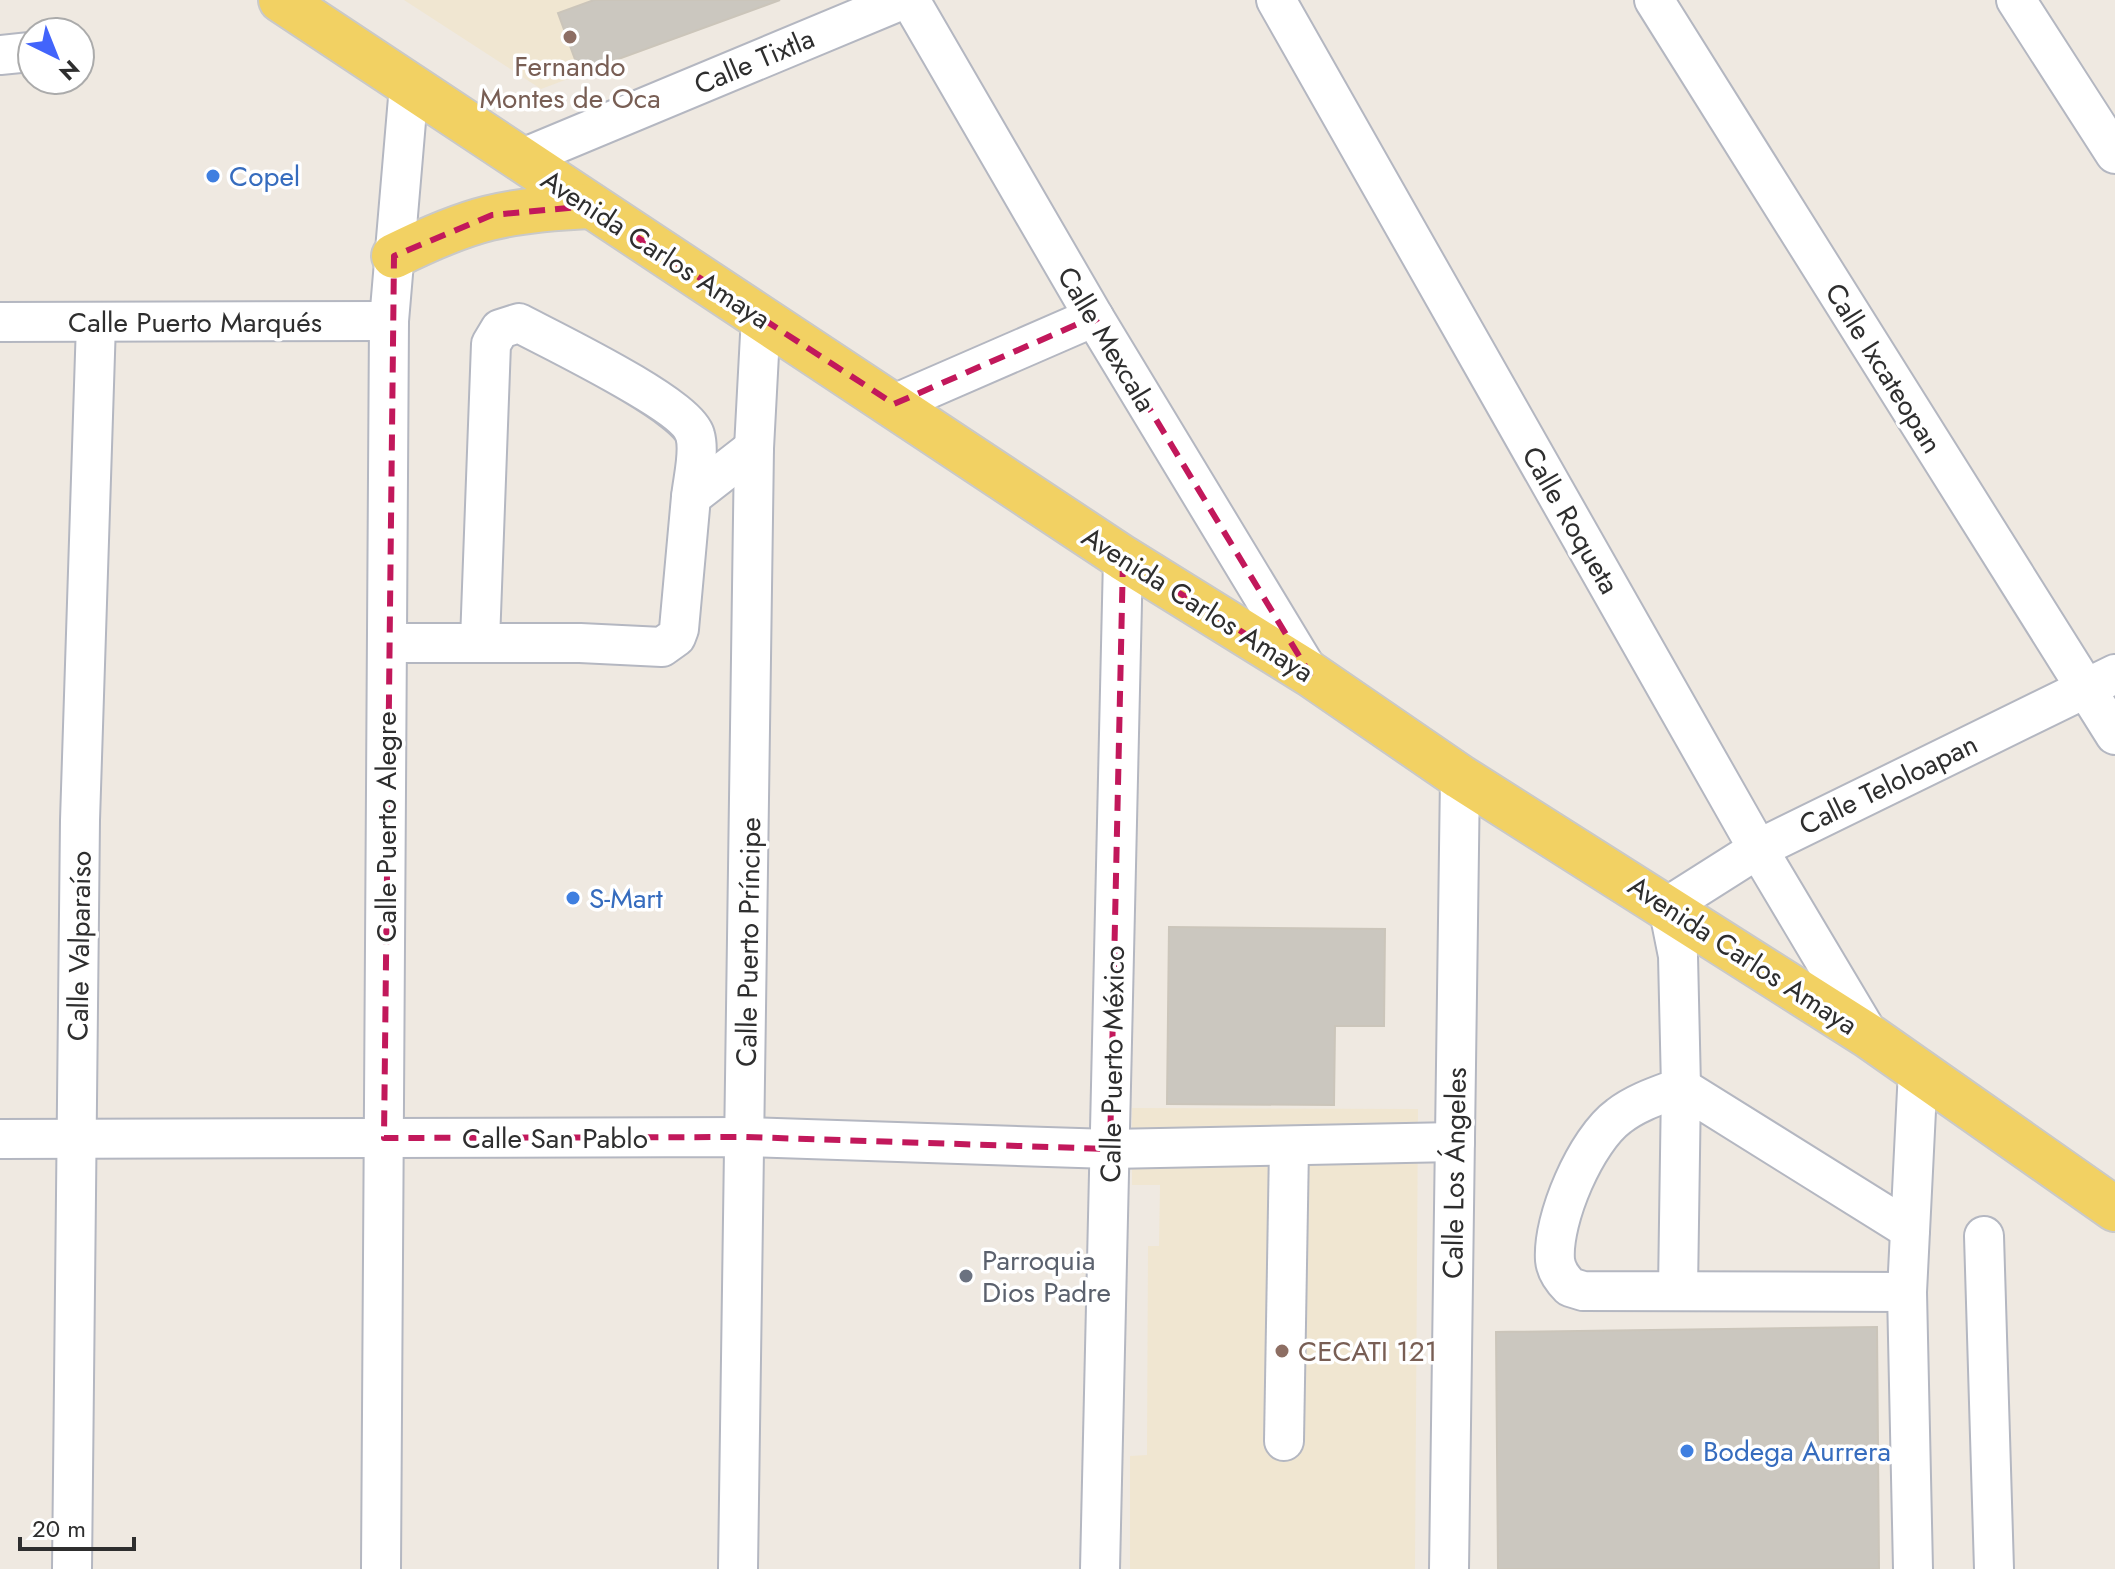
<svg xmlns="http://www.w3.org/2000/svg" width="2115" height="1569" font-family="Jost,sans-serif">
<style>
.education{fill:#f0e6d1}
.building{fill:#cbc7bf;stroke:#cbc5ba;stroke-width:2}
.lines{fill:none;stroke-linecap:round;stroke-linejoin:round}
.minor-casing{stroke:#b4b7c1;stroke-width:42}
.major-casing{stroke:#c9c9c9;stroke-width:48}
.minor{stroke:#fff;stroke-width:38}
.major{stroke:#f2d163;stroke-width:44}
.marked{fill:none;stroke:#c2185b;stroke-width:6;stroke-dasharray:16 10;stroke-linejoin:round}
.education-dot{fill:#8d6e63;stroke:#fff;stroke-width:3}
.shop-dot{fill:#3f7fe0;stroke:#fff;stroke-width:3}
.worship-dot{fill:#6b7280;stroke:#fff;stroke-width:3}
.labels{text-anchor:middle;stroke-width:7;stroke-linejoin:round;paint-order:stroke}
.street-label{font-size:28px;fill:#2e2e2e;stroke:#fff}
.education-label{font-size:28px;fill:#785e54;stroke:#fff}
.shop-label{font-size:28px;fill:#366cbe;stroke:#fff;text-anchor:start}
.worship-label{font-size:28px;fill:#5b616d;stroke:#fff;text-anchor:start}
</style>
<rect width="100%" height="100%" fill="#efe9e1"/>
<g class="education">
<path d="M404 0H780L541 89Z"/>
<path d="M1132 1108 1418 1109 1415 1569H1130V1456L1147 1455 1148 1246H1159L1160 1185H1132Z"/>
</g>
<g class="building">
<path d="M594 0H780L580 73 558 13Z"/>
<path d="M1169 927 1385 929 1384 1026H1335L1334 1105 1167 1104Z"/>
<path d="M1877 1327 1879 1569H1498L1496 1332Z"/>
</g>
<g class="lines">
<defs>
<g id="minor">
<path d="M910 0 1094 317 1310 674"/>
<path d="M1276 0 1758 849 1870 1037"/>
<path d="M1654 0 2115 735"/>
<path d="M2016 0 2115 154"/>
<path d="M0 55 30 52"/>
<path d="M518 160 902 0"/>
<path d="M0 322 389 321"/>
<path d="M894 404 1094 317"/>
<path d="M480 641 491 344 500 329 519 323C551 340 687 405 695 435 700 452 693 478 691 497"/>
<path d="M387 643H580L662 647 676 637 679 629 691 497 754 448"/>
<path d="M0 1139 746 1137 1110 1149 1455 1142"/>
<path d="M1984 1236 1994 1569"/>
<path d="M1678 1290 1681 1087 1910 1230"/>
<path d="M1907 1292 1583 1291 1570 1287C1563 1280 1556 1271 1555 1260 1552 1219 1586 1140 1619 1116 1637 1102 1660 1095 1681 1087L1678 956 1668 906 1758 849 2115 674"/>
<path d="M1284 1441 1289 1147"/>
<path d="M72 1569 80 820 96 323"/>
<path d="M381 1569 389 321 409 86"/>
<path d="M738 1569 754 448 761 316"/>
<path d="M1100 1569 1123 558"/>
<path d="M1449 1569 1460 777"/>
<path d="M1913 1569 1907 1292 1918 1070"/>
</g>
<g id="major">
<path d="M281 0 1123 558 1310 674 1460 777 1870 1037 2115 1209"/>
<path d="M394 256C470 218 505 210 589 206"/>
</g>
</defs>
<use href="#minor" class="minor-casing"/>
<use href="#major" class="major-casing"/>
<use href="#minor" class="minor"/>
<use href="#major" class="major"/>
</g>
<path class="marked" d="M589 206 894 404 1094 317 1310 674 1123 558 1110 1149 746 1137 384 1138 394 256 492 215Z"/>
<g class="education-dot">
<circle cx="570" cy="37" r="8"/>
<circle cx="1282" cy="1351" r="8"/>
</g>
<g class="shop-dot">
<circle cx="213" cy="176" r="8"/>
<circle cx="573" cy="898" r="8"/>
<circle cx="1687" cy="1451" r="8"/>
</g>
<circle class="worship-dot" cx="966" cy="1276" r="8"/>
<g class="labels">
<g class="street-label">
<text transform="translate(754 61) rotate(-23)" y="10">Calle Tixtla</text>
<text transform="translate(656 249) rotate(33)" y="10">Avenida Carlos Amaya</text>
<text x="195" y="332">Calle Puerto Marqués</text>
<text transform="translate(1107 339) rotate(59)" y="10">Calle Mexcala</text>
<text transform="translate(1884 368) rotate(58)" y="10">Calle Ixcateopan</text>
<text transform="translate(1571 520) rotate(60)" y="10">Calle Roqueta</text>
<text transform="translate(1198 604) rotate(32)" y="10">Avenida Carlos Amaya</text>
<text transform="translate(1888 784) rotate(-26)" y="10">Calle Teloloapan</text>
<text transform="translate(386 827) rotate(-90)" y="10">Calle Puerto Alegre</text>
<text transform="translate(748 942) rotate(-89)" y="10">Calle Puerto Príncipe</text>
<text transform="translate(79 946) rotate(-89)" y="10">Calle Valparaíso</text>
<text transform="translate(1743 955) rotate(33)" y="10">Avenida Carlos Amaya</text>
<text transform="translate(1112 1064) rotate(-89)" y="10">Calle Puerto México</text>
<text x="555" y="1148">Calle San Pablo</text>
<text transform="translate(1454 1173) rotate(-89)" y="10">Calle Los Ángeles</text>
</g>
<g class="education-label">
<text x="570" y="76">Fernando<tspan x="570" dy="32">Montes de Oca</tspan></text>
<text x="1298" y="1361" text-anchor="start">CECATI 121</text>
</g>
<g class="shop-label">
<text x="229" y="186">Copel</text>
<text x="589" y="908">S-Mart</text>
<text x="1703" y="1461">Bodega Aurrera</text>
</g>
<g class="worship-label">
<text x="982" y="1270">Parroquia<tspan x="982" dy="32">Dios Padre</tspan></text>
</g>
</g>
<g transform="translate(56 56) rotate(137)"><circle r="38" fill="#ffffff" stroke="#ababab" stroke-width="2"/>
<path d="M0-6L14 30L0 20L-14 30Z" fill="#4264fb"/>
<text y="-12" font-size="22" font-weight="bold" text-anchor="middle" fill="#2e2e2e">N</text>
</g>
<path d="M20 1537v12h114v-12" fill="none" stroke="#2e2e2e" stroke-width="4"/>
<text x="32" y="1537" font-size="24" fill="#2e2e2e" stroke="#ffffff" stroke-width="6" paint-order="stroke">20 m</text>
</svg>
